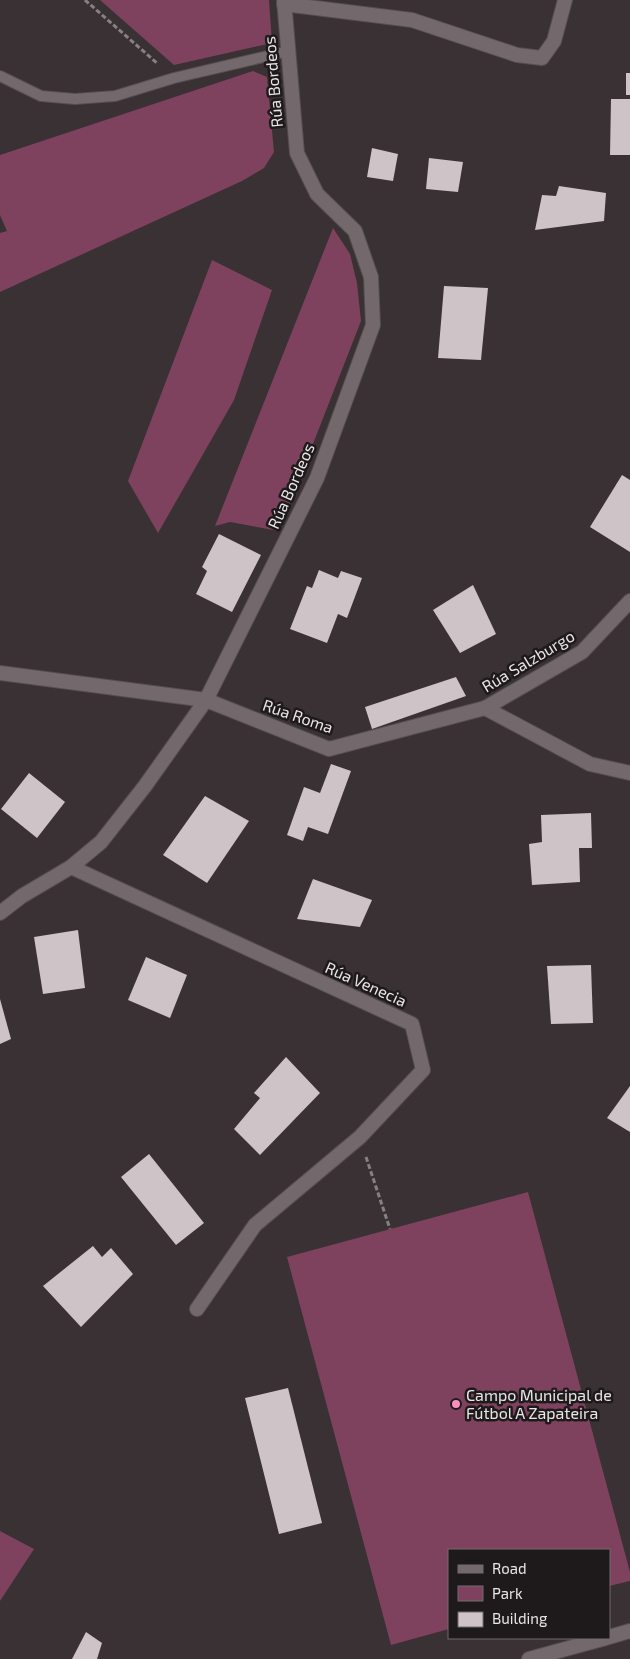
<svg xmlns="http://www.w3.org/2000/svg" width="630" height="1659" font-family="'Exo 2',sans-serif">
<style>
.green{fill:#7e425e}
.building{fill:#cec3c7}
.lines{fill:none;stroke-linecap:round;stroke-linejoin:round}
.service-casing{stroke:#554e51;stroke-width:12}
.minor-casing{stroke:#554e51;stroke-width:16}
.path{stroke:#878082;stroke-width:3;stroke-dasharray:5 2.5;stroke-linecap:butt}
.service{stroke:#73696d;stroke-width:10}
.minor{stroke:#73696d;stroke-width:14}
.poi-dot{fill:#fd8ec0;stroke:#1e1a1c;stroke-width:2}
.labels{text-anchor:middle;stroke-width:5;stroke-linejoin:round;paint-order:stroke}
.street-label{font-size:16px;fill:#eae5e7;stroke:#1e1a1c}
.poi-label{font-size:16px;fill:#eae5e7;stroke:#1e1a1c;text-anchor:start}
</style>
<rect width="100%" height="100%" fill="#393134"/>
<g class="green">
<path d="M100 0H269L272 43 174 65Z"/>
<path d="M253 71 267 77 274 152 264 168 242 181 0 292V233L7 231 0 215V155Z"/>
<path d="M333 228 350 254 357 283 361 321 279 531 230 522 215 526Z"/>
<path d="M212 260 272 290 234 400 158 533 128 481Z"/>
<path d="M528 1192 630 1572V1581L609 1586V1550H449V1629L391 1645 287 1257Z"/>
<path d="M0 1531 34 1549 0 1601Z"/>
</g>
<g class="building">
<rect x="626" y="73" width="4" height="22"/>
<path d="M611 99H630V155H610Z"/>
<path d="M372 148 398 154 393 181 367 177Z"/>
<path d="M429 158 463 162 458 192 426 189Z"/>
<path d="M559 186 606 193 604 221 535 230 542 195 556 196Z"/>
<path d="M444 286 488 288 481 360 438 358Z"/>
<path d="M622 475 630 480V552L590 527Z"/>
<path d="M219 534 261 555 232 612 196 594 207 571 202 567Z"/>
<path d="M319 570 338 578 341 571 362 578 347 618 338 614 327 643 290 629 307 586 312 588Z"/>
<path d="M473 585 496 634 460 653 433 610Z"/>
<path d="M456 677 466 696 372 729 365 707Z"/>
<path d="M331 764 351 771 328 834 308 827 303 841 287 835 304 787 320 793Z"/>
<path d="M29 773 65 802 37 838 1 809Z"/>
<path d="M205 796 249 821 207 883 163 855Z"/>
<path d="M591 813 592 848H579L580 882 532 885 529 844 542 842 541 815Z"/>
<path d="M313 879 372 900 360 927 297 919Z"/>
<path d="M78 930 85 988 43 994 34 937Z"/>
<path d="M146 957 187 975 170 1018 128 1000Z"/>
<path d="M591 965 593 1023 551 1024 547 966Z"/>
<path d="M0 999 11 1039 0 1044Z"/>
<path d="M286 1057 320 1093 260 1155 234 1129 260 1098 254 1093Z"/>
<path d="M630 1086V1132L607 1118Z"/>
<path d="M149 1154 204 1223 176 1245 121 1177Z"/>
<path d="M93 1246 102 1257 111 1248 133 1274 81 1327 43 1286Z"/>
<path d="M288 1388 322 1523 279 1534 245 1398Z"/>
<path d="M86 1632 102 1643 97 1659H72Z"/>
</g>
<g class="lines">
<defs>
<path id="service" d="M0 76 41 96 75 99 115 96 174 78 289 51"/>
<g id="minor">
<path d="M284 4 412 20 517 55 542 58 554 41 565 0"/>
<path d="M0 673 206 700 329 749 485 708 590 764 630 773"/>
<path d="M485 708 582 652 630 601"/>
<path d="M71 867 412 1024 423 1070 360 1137 255 1225 197 1309"/>
<path d="M0 913 22 896 71 867 101 842 145 786 206 700 317 478 373 325 371 277 355 231 317 194 297 153 284 0"/>
<path d="M609 1637 630 1631"/>
<path d="M529 1659 606 1638"/>
</g>
</defs>
<use href="#service" class="service-casing"/>
<use href="#minor" class="minor-casing"/>
<g class="path">
<path d="M85 0 158 64"/>
<path d="M366 1157 390 1229"/>
</g>
<use href="#service" class="service"/>
<use href="#minor" class="minor"/>
</g>
<circle class="poi-dot" cx="456" cy="1404" r="5"/>
<g class="labels">
<g class="street-label">
<text transform="translate(273 82) rotate(-95)" y="6">Rúa Bordeos</text>
<text transform="translate(291 486) rotate(-66)" y="6">Rúa Bordeos</text>
<text transform="translate(528 661) rotate(-31)" y="6">Rúa Salzburgo</text>
<text transform="translate(298 716) rotate(19)" y="6">Rúa Roma</text>
<text transform="translate(366 984) rotate(24)" y="6">Rúa Venecia</text>
</g>
<g class="poi-label">
<text x="466" y="1401">Campo Municipal de<tspan x="466" dy="18">Fútbol A Zapateira</tspan></text>
</g>
</g>
<rect x="448" y="1549" width="162" height="90" fill="#1e1a1c" stroke="#706b6d"/>
<rect x="458" y="1565" width="25" height="8" fill="#73696d" stroke="#706b6d"/>
<text x="492" y="1574" font-size="15" fill="#eae5e7">Road</text>
<rect x="458" y="1586" width="25" height="15" fill="#7e425e" stroke="#706b6d"/>
<text x="492" y="1599" font-size="15" fill="#eae5e7">Park</text>
<rect x="458" y="1612" width="25" height="15" fill="#cec3c7" stroke="#706b6d"/>
<text x="492" y="1624" font-size="15" fill="#eae5e7">Building</text>
</svg>
